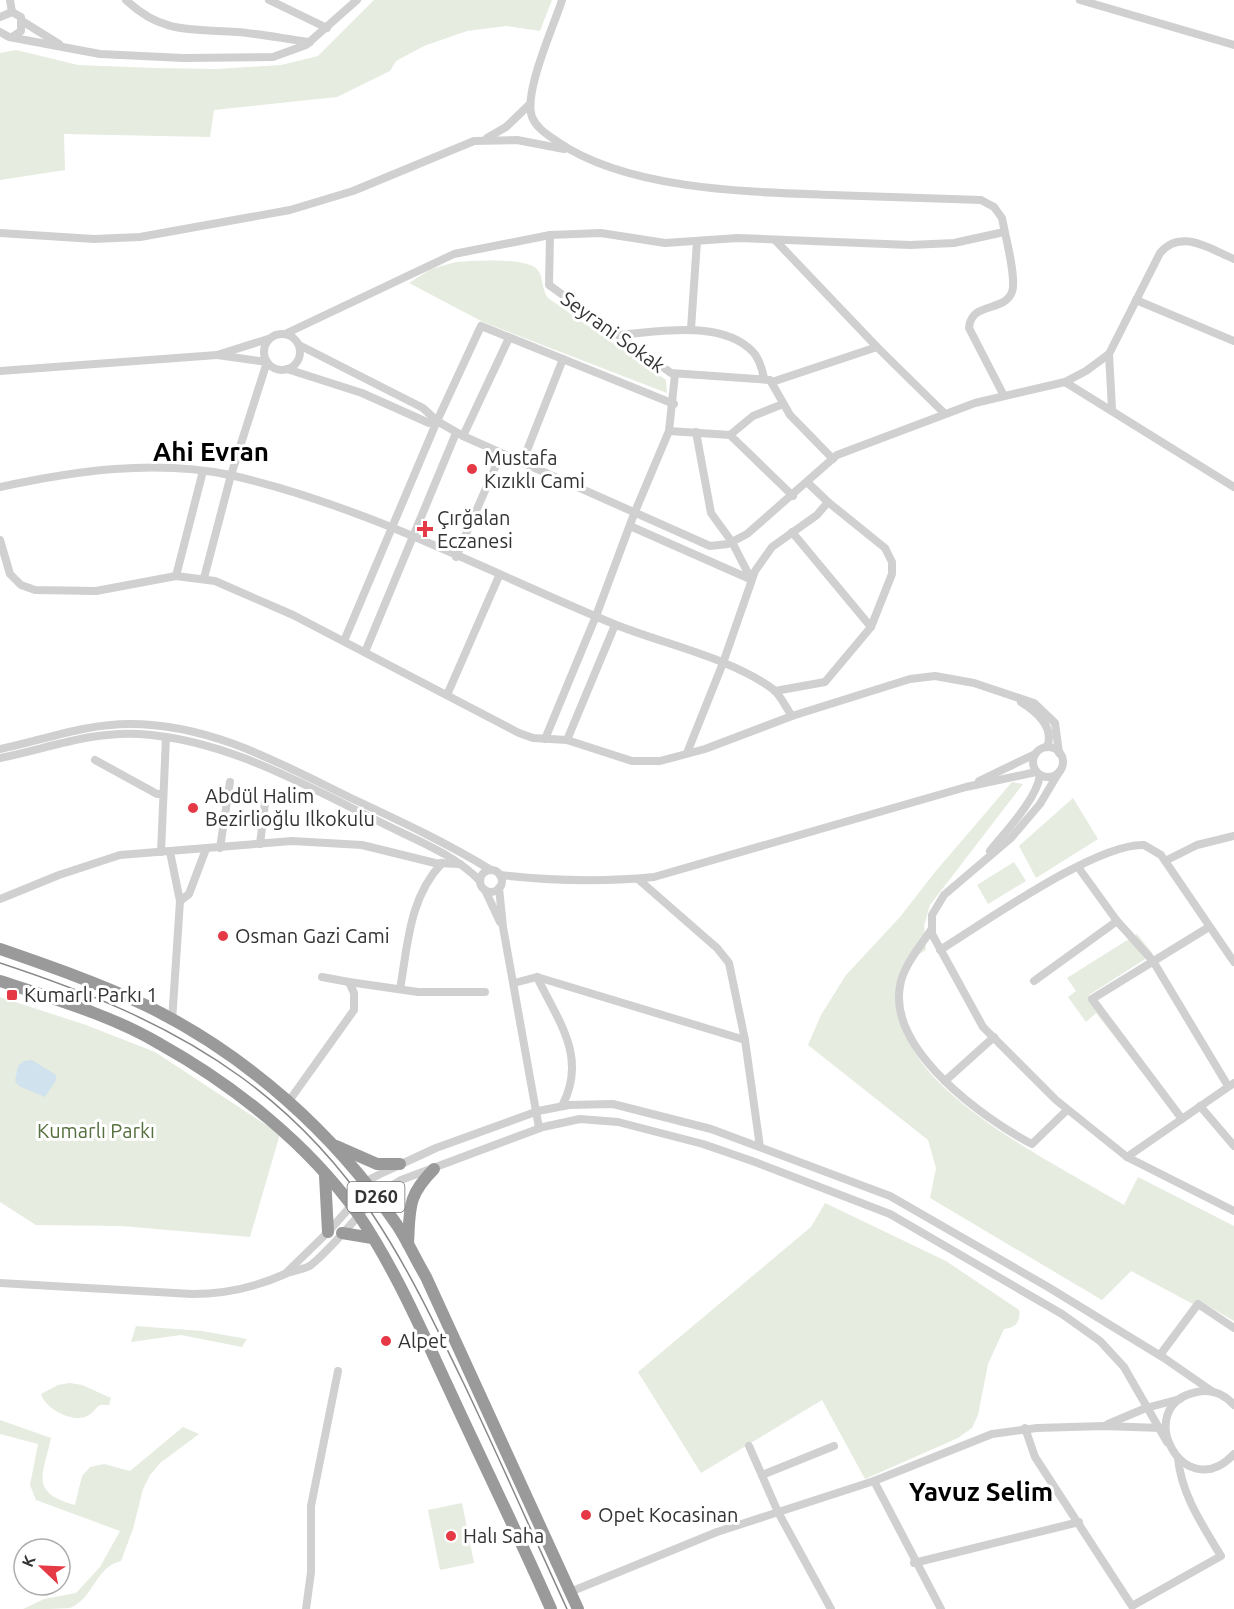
<svg xmlns="http://www.w3.org/2000/svg" width="1234" height="1609" font-family="Ubuntu,sans-serif">
<style>
.green{fill:#e6ecdf}
.water{fill:#cfe2ee}
.lines{fill:none;stroke-linecap:round;stroke-linejoin:round}
.minor{stroke:#d0d0d0;stroke-width:8}
.highway{stroke:#9a9a9a;stroke-width:12}
.tram{stroke:#888;stroke-width:1.5}
.poi-dot{fill:#e63946;stroke:#fff;stroke-width:2}
.labels{text-anchor:middle;stroke-width:6;stroke-linejoin:round;paint-order:stroke}
.shield{fill:#fff;stroke:#707070;stroke-width:1.5}
.shield-label{font-size:18px;font-weight:bold;fill:#333}
.street-label{font-size:20px;fill:#333;stroke:#fff}
.poi-label{font-size:20px;fill:#333;stroke:#fff;text-anchor:start}
.park-label{font-size:20px;fill:#56703f;stroke:#fff}
.district-label{font-size:26px;font-weight:bold;fill:#000;stroke:#fff}
</style>
<rect width="100%" height="100%" fill="#fff"/>
<g class="green">
<path d="M374 0H552L540 31 506 26 467 31 424 46 396 61 390 71 337 97 214 110 210 137 64 134 65 170 0 180V53L16 50 78 65 155 68 217 69 281 65 318 56Z"/>
<path d="M456 262C474 261 522 257 536 268 544 275 541 289 548 298L666 380 667 393 483 322 409 283 431 269Z"/>
<path d="M1012 782 1023 784 930 905 924 926 926 950 909 960C902 981 899 1015 907 1036 931 1104 1063 1168 1124 1205L1138 1177 1234 1226V1321L1198 1300 1193 1304 1131 1271 1102 1300 930 1198 936 1168 928 1140 808 1045 821 1015 846 975 900 917 935 872Z"/>
<path d="M1073 798 1098 839 1036 878 1019 846Z"/>
<path d="M1014 862 1026 881 988 904 977 885Z"/>
<path d="M1137 934 1153 954 1089 995 1146 1067 1141 1071 1096 1013 1086 1022 1068 997 1076 991 1067 978Z"/>
<path d="M0 997 86 1025 155 1052 280 1134 250 1237 121 1226 36 1225 0 1202Z"/>
<path d="M825 1203 946 1261 1019 1310C1021 1322 1015 1328 1004 1329L988 1364 978 1415 972 1428 958 1438 865 1479 822 1400 701 1473 638 1372 811 1227Z"/>
<path d="M136 1326 202 1331 247 1339 242 1347 181 1335 131 1342Z"/>
<path d="M70 1383 82 1385 111 1398 109 1405H100C95 1408 92 1415 85 1417 70 1422 45 1408 41 1394L58 1385Z"/>
<path d="M0 1420 51 1438C43 1476 29 1492 75 1505L82 1476 90 1467 104 1464 130 1471 183 1427 199 1434 160 1463 150 1475 143 1489 133 1529 121 1561C95 1567 94 1598 70 1608 57 1609 37 1609 23 1609L44 1599 76 1593 100 1567 120 1531 36 1500 30 1485 38 1444 0 1434Z"/>
<path d="M462 1503 474 1563 440 1570 428 1510Z"/>
</g>
<path class="water" d="M32 1060 56 1075V1080L45 1097 19 1086 15 1081 18 1066 24 1061Z"/>
<g class="lines">
<g class="minor">
<path d="M10 0 12 12"/>
<path d="M126 0C162 34 191 29 237 32 261 34 286 39 310 42"/>
<path d="M269 0 327 28"/>
<path d="M562 0C554 26 523 93 532 117 537 129 548 135 558 142 628 190 748 192 831 195 881 197 931 198 981 200L994 207 1002 218C1005 235 1017 278 1012 292 1004 313 971 301 969 328L1003 394"/>
<path d="M1080 0 1234 45"/>
<path d="M0 17 12 12 21 17V31L12 37"/>
<path d="M22 21 59 44"/>
<path d="M0 32 9 37 100 54 183 58 273 57 306 45 357 0"/>
<path d="M487 138 506 127 530 104"/>
<path d="M0 233 94 239 140 237 290 210 353 191 474 141 517 140 564 149"/>
<path d="M550 235 549 285 671 373 770 380 790 415 833 459"/>
<path d="M775 240 877 347 944 413"/>
<path d="M1136 300 1234 341"/>
<path d="M691 329 697 241"/>
<path d="M285 334 454 254 550 235 601 233 665 243 738 238 910 245 954 243 1004 232"/>
<circle cx="282" cy="352" r="18"/>
<path d="M618 335C657 332 722 319 753 352 759 358 762 369 764 378"/>
<path d="M299 345 423 408 437 421 463 436 710 546 728 544 747 534 837 455 975 403 1065 382 1234 487"/>
<path d="M287 369 362 393 429 423 437 421"/>
<path d="M0 371 217 355 268 339"/>
<path d="M772 382 877 347"/>
<path d="M1065 382 1086 371 1109 354"/>
<path d="M1112 409 1109 354 1160 253C1181 228 1210 249 1234 259"/>
<path d="M669 431 730 435 793 496"/>
<path d="M696 432 711 513 732 542 751 579"/>
<path d="M730 435 753 416 783 404"/>
<path d="M463 436 509 338"/>
<path d="M522 463 563 359"/>
<path d="M0 487C74 471 155 459 230 475 364 505 488 572 614 624 663 644 732 658 774 690 781 696 786 708 792 716"/>
<path d="M630 526 750 579"/>
<path d="M792 532 871 627"/>
<path d="M0 540 10 574 21 585 35 590 96 591 176 576 215 581 293 615 519 733 533 738 567 740 632 761H660L705 749 792 716 910 679 935 676 974 683 1034 703 1055 723 1059 753"/>
<path d="M456 557 501 454"/>
<path d="M176 576 203 471"/>
<path d="M204 578 231 475 267 362 217 355"/>
<path d="M344 641 437 421 481 326 674 404"/>
<path d="M365 652 456 433"/>
<path d="M775 691 825 682 871 627 892 574V562L885 548 828 502"/>
<path d="M447 695 499 576"/>
<path d="M1021 702C1037 712 1055 727 1047 747"/>
<path d="M545 739 596 616 634 514 669 431 675 374"/>
<path d="M567 740 615 625"/>
<circle cx="1048" cy="762" r="15"/>
<path d="M0 749C44 740 84 724 130 724 212 724 281 764 353 799 400 821 447 843 491 870"/>
<path d="M687 753 723 663 755 571 772 547 817 515 828 502 808 483"/>
<path d="M0 758C46 749 91 731 139 734 225 739 303 784 378 821 413 839 453 853 480 881"/>
<path d="M95 760 157 794H163"/>
<path d="M1059 772 1040 804 1011 838 944 895 932 915V934L983 1027 1056 1100 1127 1157 1234 1211"/>
<path d="M979 781 1035 754"/>
<path d="M260 844 265 803"/>
<path d="M220 848 230 782"/>
<path d="M990 851C1005 832 1037 799 1040 775"/>
<path d="M161 852 166 737"/>
<path d="M170 852 180 901"/>
<path d="M1165 861 1197 845 1234 836"/>
<path d="M1078 867 1117 921 1153 961 1228 1086"/>
<circle cx="491" cy="881" r="11"/>
<path d="M500 875C552 881 603 882 654 877L966 787 1036 772"/>
<path d="M638 879 717 948 729 963 745 1040 760 1147"/>
<path d="M499 888 503 927 539 1128"/>
<path d="M485 890 500 922"/>
<path d="M0 899 59 875 120 855 292 841 362 845 435 863 460 864"/>
<path d="M931 930C920 947 903 966 900 986 888 1050 984 1119 1032 1144L1067 1110"/>
<path d="M940 950C984 923 1096 843 1144 845L1161 855 1234 962"/>
<path d="M537 977C558 1021 588 1057 562 1106"/>
<path d="M1034 981 1117 921"/>
<path d="M349 982 418 992H485"/>
<path d="M514 983 537 977 745 1040"/>
<path d="M400 989C408 944 409 898 442 863"/>
<path d="M172 1021 180 901 189 894 206 849"/>
<path d="M945 1081 994 1037"/>
<path d="M289 1101 354 1010V993L349 982 322 977"/>
<path d="M1200 1106 1234 1146"/>
<path d="M1182 1119 1092 999 1209 927"/>
<path d="M1127 1157 1234 1083"/>
<path d="M287 1272 328 1232 351 1206 365 1182 382 1173 436 1148 538 1111 569 1105 613 1104 711 1129 890 1196 1048 1287 1164 1358 1213 1392"/>
<path d="M0 1283 192 1294C226 1294 254 1288 285 1274 294 1270 304 1270 311 1265 344 1238 364 1201 401 1180L543 1127 580 1119 618 1122 703 1144 755 1162 890 1214 1062 1314 1100 1341 1124 1367 1167 1442"/>
<path d="M1160 1355 1198 1304 1234 1328"/>
<path d="M1234 1405C1224 1394 1211 1389 1197 1392 1130 1405 1184 1508 1234 1454"/>
<path d="M1108 1424 1146 1408 1180 1399"/>
<path d="M1025 1428 1035 1457 1132 1606 1221 1556C1203 1526 1181 1494 1178 1458"/>
<path d="M749 1446 778 1512 831 1609"/>
<path d="M762 1475 834 1446"/>
<path d="M874 1481 941 1609"/>
<path d="M914 1563 1079 1522"/>
<path d="M570 1592 717 1532 874 1481 992 1434 1037 1428 1104 1426 1161 1428"/>
<path d="M306 1609 311 1572V1506L338 1371"/>
</g>
<g class="highway">
<path d="M0 949C49 966 98 983 145 1005 246 1054 334 1133 397 1225 408 1242 416 1260 426 1277L578 1609"/>
<path d="M0 981C54 999 111 1015 160 1044 235 1086 308 1144 358 1214 394 1267 421 1329 448 1387 482 1461 518 1534 551 1609"/>
<path d="M336 1146 377 1164H400"/>
<path d="M325 1176 328 1232"/>
<path d="M342 1233 372 1238"/>
<path d="M408 1244C410 1208 407 1196 434 1169"/>
</g>
<path class="tram" d="M0 963C85 991 168 1024 241 1077 356 1161 403 1258 463 1382 499 1457 532 1533 567 1609"/>
</g>
<g class="poi-dot">
<circle cx="472" cy="469" r="6"/>
<path d="M422 520h6v6h6v6h-6v6h-6v-6h-6v-6h6z"/>
<circle cx="193" cy="808" r="6"/>
<circle cx="223" cy="936" r="6"/>
<rect x="6" y="989" width="12" height="12" rx="3"/>
<circle cx="386" cy="1341" r="6"/>
<circle cx="586" cy="1515" r="6"/>
<circle cx="451" cy="1536" r="6"/>
</g>
<g class="labels">
<rect class="shield" x="347.5" y="1182" width="57" height="30" rx="4.5"/>
<g class="shield-label">
<text x="376" y="1203">D260</text>
</g>
<g class="street-label">
<text transform="translate(613 332) rotate(36)" y="7">Seyrani Sokak</text>
</g>
<g class="poi-label">
<text x="484" y="465">Mustafa<tspan x="484" dy="23">Kızıklı Cami</tspan></text>
<text x="437" y="525">Çırğalan<tspan x="437" dy="23">Eczanesi</tspan></text>
<text x="205" y="803">Abdül Halim<tspan x="205" dy="23">Bezirlioğlu Ilkokulu</tspan></text>
<text x="235" y="943">Osman Gazi Cami</text>
<text x="24" y="1002">Kumarlı Parkı 1</text>
<text x="398" y="1348">Alpet</text>
<text x="598" y="1522">Opet Kocasinan</text>
<text x="463" y="1543">Halı Saha</text>
</g>
<g class="park-label">
<text x="96" y="1138">Kumarlı Parkı</text>
</g>
<g class="district-label">
<text x="211" y="461">Ahi Evran</text>
<text x="981" y="1501">Yavuz Selim</text>
</g>
</g>
<g transform="translate(42 1567) rotate(293)"><circle r="28" fill="#ffffff" stroke="#adadad" stroke-width="1.5"/>
<path d="M0-4.5L10 22L0 15L-10 22Z" fill="#e63946"/>
<text y="-9" font-size="16" font-weight="bold" text-anchor="middle" fill="#333333">K</text>
</g>
</svg>
